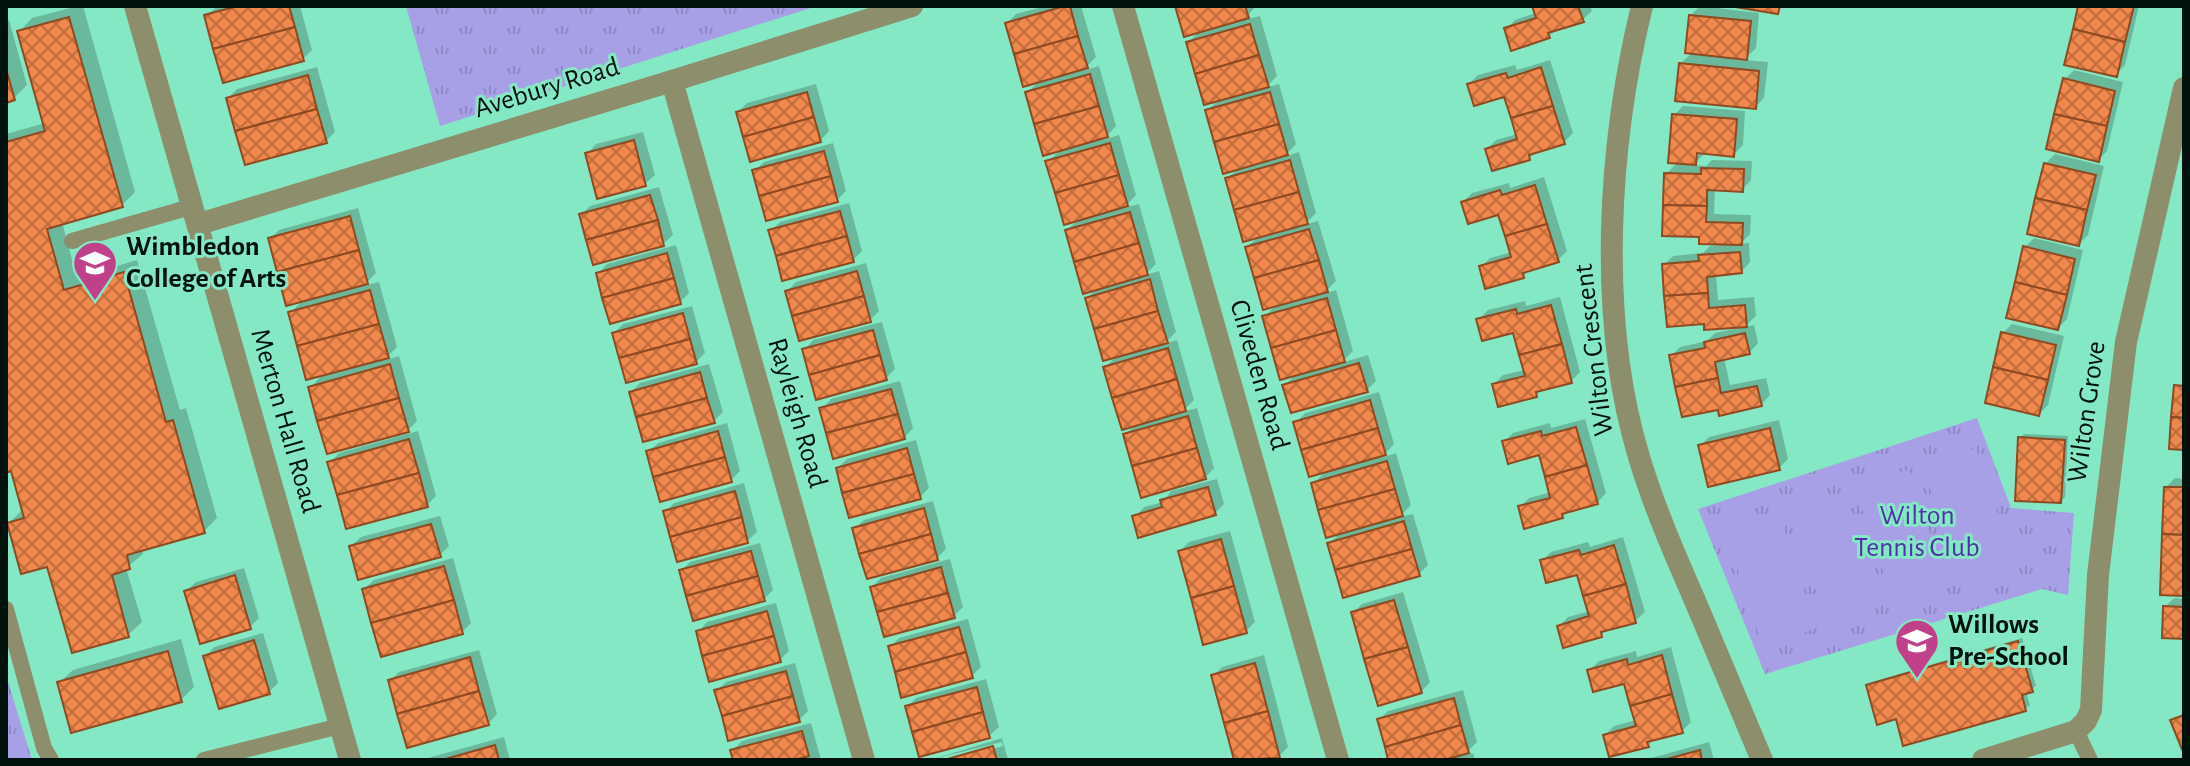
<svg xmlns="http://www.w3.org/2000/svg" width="2190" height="766" font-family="'Alegreya Sans',sans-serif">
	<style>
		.grass { fill: url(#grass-tufts) }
		.pitch { fill: #a7a0e6 }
		.shadow { fill: #0003 }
		.building { fill: url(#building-cross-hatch); stroke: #8e4a21; stroke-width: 2 }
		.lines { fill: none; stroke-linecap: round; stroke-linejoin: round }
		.service { stroke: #8d8e6c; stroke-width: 16 }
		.minor { stroke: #8d8e6c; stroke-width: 22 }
		.labels { text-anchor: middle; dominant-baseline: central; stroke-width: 6; stroke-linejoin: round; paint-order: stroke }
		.street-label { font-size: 28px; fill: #00120b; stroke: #85e8c4 }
		.poi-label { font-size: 28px; font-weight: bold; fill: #00120b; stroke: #85e8c4; text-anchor: start }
		.park-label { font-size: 28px; fill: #5031a7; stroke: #85e8c4 }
	</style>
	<defs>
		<pattern id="grass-tufts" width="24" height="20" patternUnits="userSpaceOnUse" patternTransform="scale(2)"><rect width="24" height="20" fill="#a7a0e6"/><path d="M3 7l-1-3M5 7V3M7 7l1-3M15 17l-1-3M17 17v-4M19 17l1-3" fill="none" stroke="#8e89c4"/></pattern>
		<pattern id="building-cross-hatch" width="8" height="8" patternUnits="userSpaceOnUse" patternTransform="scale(2)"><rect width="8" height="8" fill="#f0874c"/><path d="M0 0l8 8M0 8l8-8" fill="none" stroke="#c06d3d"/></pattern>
	</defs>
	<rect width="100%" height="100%" fill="#85e8c4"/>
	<!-- grass -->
	<g class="grass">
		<polygon points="406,6 817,6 440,126"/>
		<polygon points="1977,418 2011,508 2074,513 2068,595 2042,589 1765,674 1698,509"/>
		<polygon points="6,675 32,760 6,760"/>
	</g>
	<!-- pitch -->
	<g class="pitch">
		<polygon points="1976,448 2014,563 1960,581 1922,465"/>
		<polygon points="1909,469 1947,584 1893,602 1855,487"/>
		<polygon points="1843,492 1881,607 1827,624 1789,509"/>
		<polygon points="1779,513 1816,628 1762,645 1725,530"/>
	</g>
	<!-- shadow -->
	<g class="shadow">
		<polygon points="78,6 83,6 135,192 122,205 62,222 77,278 137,260 180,410 186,408 217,518 204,531 142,549 143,554 126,568 142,622 128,635 49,564 9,523 22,510 12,469 6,470 6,134 45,123 19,32 32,18"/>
		<polygon points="300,6 312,50 303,59 206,16 218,6"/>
		<polygon points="1046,6 1081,6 1096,57 1082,71 1099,66 1116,126 1103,140 1119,135 1136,195 1124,208 1139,204 1156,264 1145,275 1159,271 1176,332 1164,344 1177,340 1194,400 1182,412 1197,408 1214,468 1205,478 1125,435 1137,423 1106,367 1118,354 1087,298 1098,287 1067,230 1080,218 1048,162 1061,149 1027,93 1041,79 1007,23 1016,14"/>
		<polygon points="1177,6 1256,6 1244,20 1260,16 1277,76 1265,88 1279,84 1296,144 1284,157 1299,152 1316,213 1304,225 1318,221 1336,281 1323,294 1336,290 1353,351 1341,363 1368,355 1376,381 1367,390 1285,385 1297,373 1264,317 1277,304 1247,247 1259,236 1227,179 1239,167 1207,111 1219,99 1188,43 1200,30"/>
		<polygon points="1534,6 1590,6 1592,11 1582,20 1557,28 1549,36 1506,29 1515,20 1536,13"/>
		<polygon points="1700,6 1759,13 1756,48 1744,60 1768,62 1764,98 1755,107 1680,64 1693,52 1690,16"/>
		<polygon points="2080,6 2139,6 2125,65 2116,74"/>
		<polygon points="9,20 27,85 14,98 6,100 6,21"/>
		<polygon points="1550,60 1573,133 1564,142 1537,151 1529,158 1487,149 1496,140 1517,134 1506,95 1469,84 1478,75 1515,65 1517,70"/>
		<polygon points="317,67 335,132 326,141 228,98 237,89"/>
		<polygon points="2074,70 2123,82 2107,151 2098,160 2065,79"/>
		<polygon points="816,84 829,131 820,141 738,112 747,103"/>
		<polygon points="1683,106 1745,111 1743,145 1734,154 1705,153 1693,165 1706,166 1712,160 1752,161 1751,180 1742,190 1715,189 1714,214 1751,215 1750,234 1740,244 1749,243 1750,262 1741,272 1716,274 1718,300 1754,297 1756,316 1744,327 1754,325 1758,343 1749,353 1724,358 1730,385 1766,378 1770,395 1761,405 1721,413 1671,356 1680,347 1707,341 1715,333 1739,328 1739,325 1705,322 1664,265 1673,256 1703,253 1710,246 1720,245 1720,242 1701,236 1666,174 1679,161 1674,115"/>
		<polygon points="643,132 655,175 645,184 587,154 596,144"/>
		<polygon points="833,143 846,191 837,200 755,171 764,162"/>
		<polygon points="2055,154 2104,166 2088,235 2079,244 2045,164"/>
		<polygon points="1544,177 1567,251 1558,260 1531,268 1523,276 1481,267 1490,258 1512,252 1500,212 1463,202 1472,193 1509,183 1510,188"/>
		<polygon points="659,187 673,235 663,244 581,215 590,206"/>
		<polygon points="849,203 862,251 853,260 771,231 780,222"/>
		<polygon points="358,208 376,273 363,286 379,282 397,347 383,361 399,356 417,421 408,430 310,388 324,373 290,313 304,299 270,239 279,230"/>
		<polygon points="2034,238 2083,250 2067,319 2058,328 2025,247"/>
		<polygon points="676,245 689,293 680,302 598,274 607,264"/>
		<polygon points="866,263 879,311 870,320 787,291 796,282"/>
		<polygon points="1560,297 1580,372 1571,381 1543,388 1536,395 1494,384 1503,375 1525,370 1515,331 1479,319 1488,310 1525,301 1526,306"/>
		<polygon points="692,306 705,353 696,362 614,333 623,324"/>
		<polygon points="882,322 895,369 886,378 804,350 813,340"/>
		<polygon points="2012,324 2064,336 2048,405 2039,414 2003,333"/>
		<polygon points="709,364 723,412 714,421 631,392 640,383"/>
		<polygon points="900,381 913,428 904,438 822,409 831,399"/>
		<polygon points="1379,392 1394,444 1381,458 1396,453 1411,505 1399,517 1413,514 1428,565 1419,574 1329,544 1341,532 1313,484 1327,470 1296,423 1305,413"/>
		<polygon points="1585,419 1606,493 1597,503 1569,510 1562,517 1520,507 1529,498 1551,492 1540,453 1504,442 1513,433 1550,423 1551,428"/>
		<polygon points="1779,420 1788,459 1779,468 1700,446 1709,437"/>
		<polygon points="727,423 740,471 731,480 648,452 658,443"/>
		<polygon points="418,431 436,496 427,505 330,463 339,453"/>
		<polygon points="2024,434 2068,436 2065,497 2061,501 2020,438"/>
		<polygon points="916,440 929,488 920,497 838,468 847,459"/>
		<polygon points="2175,478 2184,479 2184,594 2166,487"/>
		<polygon points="1217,479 1224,504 1215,513 1135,517 1144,507 1163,502 1171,491"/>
		<polygon points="744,483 757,532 747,541 665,512 674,503"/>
		<polygon points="933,501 946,549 937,558 854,529 864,520"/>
		<polygon points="440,516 449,546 440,555 351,546 361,537"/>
		<polygon points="1230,531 1255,622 1246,631 1180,551 1189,542"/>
		<polygon points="1623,537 1645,612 1635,621 1608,628 1601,635 1559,626 1568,617 1590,611 1578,572 1542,561 1551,552 1588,542 1590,547"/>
		<polygon points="760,543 773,590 764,599 681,571 690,562"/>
		<polygon points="453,558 471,623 462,632 364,589 374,580"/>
		<polygon points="950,559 963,607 954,616 872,587 881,578"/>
		<polygon points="244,568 259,618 250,627 186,591 196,582"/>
		<polygon points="1403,592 1430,682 1421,692 1353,613 1362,604"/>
		<polygon points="2174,598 2184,599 2184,637 2165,607"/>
		<polygon points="776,603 789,651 780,660 698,632 707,622"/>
		<polygon points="968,619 981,667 972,676 890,647 899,638"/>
		<polygon points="263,633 278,683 269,692 205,657 214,647"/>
		<polygon points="2022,638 2036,686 2026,692 2030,705 2025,709 1868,686 1872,682"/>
		<polygon points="181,639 194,687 181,700 59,683 73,670"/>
		<polygon points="1671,647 1691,722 1682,731 1654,739 1648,745 1605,735 1614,726 1636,720 1626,682 1590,670 1599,661 1636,651 1637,657"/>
		<polygon points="479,650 497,714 488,724 390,681 399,672"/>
		<polygon points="1264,655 1288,747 1279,756 1265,760 1236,760 1213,676 1222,667"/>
		<polygon points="795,663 808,711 799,720 717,691 726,682"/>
		<polygon points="986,679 999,727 989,736 920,755 907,707 916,698"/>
		<polygon points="1463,690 1477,742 1464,755 1473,753 1475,760 1390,760 1379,720 1388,711"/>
		<polygon points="811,723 821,760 735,760 732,751 742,741"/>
		<polygon points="504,737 510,760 424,760 424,759"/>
		<polygon points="1002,738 1008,760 951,760 1003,746 1002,742 930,760"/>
		<polygon points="1709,742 1714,760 1644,760"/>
	</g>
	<!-- building -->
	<g class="building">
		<polygon points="238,6 289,6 295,27 213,49 204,15"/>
		<polygon points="1065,6 1070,6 1078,36 1014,54 1005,23"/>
		<polygon points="1175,6 1245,6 1249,18 1184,37"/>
		<polygon points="1532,6 1578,6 1584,22 1548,33 1550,38 1511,51 1504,28 1536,18"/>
		<polygon points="1729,6 1780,6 1778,14"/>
		<polygon points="2078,6 2134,6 2125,42 2073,29"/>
		<polygon points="1689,15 1751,21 1747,60 1685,53"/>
		<polygon points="69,17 123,207 47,229 64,290 124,272 166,422 173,420 205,533 127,555 130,569 112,575 129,637 72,653 47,567 21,574 7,523 24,518 11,471 6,473 6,142 45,131 17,31"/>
		<polygon points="1250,24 1259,55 1195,74 1186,42"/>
		<polygon points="295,27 304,61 223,83 213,49"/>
		<polygon points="2073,29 2125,42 2117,77 2064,65"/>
		<polygon points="1078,36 1088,68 1023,87 1014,54"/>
		<polygon points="1259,55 1269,87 1204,105 1195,74"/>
		<polygon points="1679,63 1759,71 1756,109 1675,101"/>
		<polygon points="1541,67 1553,106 1511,118 1504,97 1474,106 1467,84 1506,73 1508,78"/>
		<polygon points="6,69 15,100 6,103"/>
		<polygon points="1090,74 1099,106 1034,124 1025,92"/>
		<polygon points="308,75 317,109 235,131 226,98"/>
		<polygon points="2063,78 2115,91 2107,126 2054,114"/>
		<polygon points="807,92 814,117 743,137 736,112"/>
		<polygon points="1270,92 1279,124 1214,142 1205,110"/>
		<polygon points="1099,106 1108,137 1043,156 1034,124"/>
		<polygon points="1553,106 1565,144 1529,155 1530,160 1492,171 1485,149 1517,139 1511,118"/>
		<polygon points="317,109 327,143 245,165 235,131"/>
		<polygon points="1672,114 1737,119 1734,157 1697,153 1696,165 1668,163"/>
		<polygon points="2054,114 2107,126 2099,162 2046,149"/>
		<polygon points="814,117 821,142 750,162 743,137"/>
		<polygon points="1279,124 1288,155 1223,174 1214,142"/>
		<polygon points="634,140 646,186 597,199 585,153"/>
		<polygon points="1110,143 1119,175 1055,193 1045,161"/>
		<polygon points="824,151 831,176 759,196 752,170"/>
		<polygon points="1290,160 1299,192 1234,210 1225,178"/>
		<polygon points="2044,163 2096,175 2087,210 2035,198"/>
		<polygon points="1701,168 1744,169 1743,192 1707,190 1707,206 1663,205 1664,173 1701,174"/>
		<polygon points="1119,175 1128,206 1064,225 1055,193"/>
		<polygon points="831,176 838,202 766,221 759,196"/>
		<polygon points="1535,185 1547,224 1505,236 1498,215 1468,224 1461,202 1500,190 1502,195"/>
		<polygon points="1299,192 1308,224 1243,242 1234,210"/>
		<polygon points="650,195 658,220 586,240 579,214"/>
		<polygon points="2035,198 2087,210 2079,246 2027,234"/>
		<polygon points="1663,205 1707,206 1706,222 1743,223 1742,245 1699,244 1699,237 1662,236"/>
		<polygon points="840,211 847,236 776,256 768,230"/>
		<polygon points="1130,212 1139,243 1074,262 1065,230"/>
		<polygon points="350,216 359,250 277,272 268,238"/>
		<polygon points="658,220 664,246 593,265 586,240"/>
		<polygon points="1547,224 1559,262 1523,273 1524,278 1485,289 1479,266 1511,257 1505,236"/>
		<polygon points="1309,229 1319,260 1254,278 1245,247"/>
		<polygon points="847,236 854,262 782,281 776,256"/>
		<polygon points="1139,243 1148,275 1083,294 1074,262"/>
		<polygon points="2023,246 2075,259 2067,295 2015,282"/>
		<polygon points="359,250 368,284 286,306 277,272"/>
		<polygon points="1740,252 1742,273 1707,277 1708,293 1664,296 1662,264 1699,261 1698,255"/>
		<polygon points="667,253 674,278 602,298 596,273"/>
		<polygon points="1319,260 1328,292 1263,310 1254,278"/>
		<polygon points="857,271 864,296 792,316 785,291"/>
		<polygon points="674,278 681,304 610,324 602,298"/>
		<polygon points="1150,279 1158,311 1094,329 1085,298"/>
		<polygon points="2015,282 2067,295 2058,330 2006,318"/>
		<polygon points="370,290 379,324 297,346 288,312"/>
		<polygon points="1708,293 1709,308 1745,305 1747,327 1704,330 1704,324 1667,327 1664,296"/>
		<polygon points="864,296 871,322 799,341 792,316"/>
		<polygon points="1327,298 1336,330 1271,348 1262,316"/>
		<polygon points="1551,305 1562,344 1519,355 1513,333 1482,341 1476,319 1516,309 1517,314"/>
		<polygon points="1158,311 1168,343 1103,361 1094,329"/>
		<polygon points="683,313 690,339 619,358 612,333"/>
		<polygon points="379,324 389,358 306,380 297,346"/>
		<polygon points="873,330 880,355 809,375 802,349"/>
		<polygon points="1336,330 1345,362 1280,380 1271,348"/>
		<polygon points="2001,332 2056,345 2048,380 1993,367"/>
		<polygon points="1745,333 1750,354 1715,362 1718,378 1675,387 1669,355 1705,348 1704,342"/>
		<polygon points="690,339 697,364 626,383 619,358"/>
		<polygon points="1562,344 1572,383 1536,392 1537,397 1498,407 1492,384 1525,376 1519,355"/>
		<polygon points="1168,348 1177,379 1112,398 1103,367"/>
		<polygon points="880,355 887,380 816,400 809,375"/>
		<polygon points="1359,363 1368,392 1291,413 1282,385"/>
		<polygon points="390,364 399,398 317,421 308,387"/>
		<polygon points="1993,367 2048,380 2039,416 1985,403"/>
		<polygon points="700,372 707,398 636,417 629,392"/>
		<polygon points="1718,378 1721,393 1757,386 1762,406 1719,416 1718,410 1682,417 1675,387"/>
		<polygon points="1177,379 1186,411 1122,430 1112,398"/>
		<polygon points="2174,385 2184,386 2184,418 2171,417"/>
		<polygon points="891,389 898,414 826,433 819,408"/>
		<polygon points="399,398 409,432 327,454 317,421"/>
		<polygon points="707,398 715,423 643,442 636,417"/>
		<polygon points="1370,400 1378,428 1301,450 1293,422"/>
		<polygon points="898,414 905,439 833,459 826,433"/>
		<polygon points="1188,416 1197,448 1132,466 1123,434"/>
		<polygon points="2171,417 2184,418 2184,450 2169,449"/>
		<polygon points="1576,427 1587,465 1545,477 1539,455 1508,464 1502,441 1541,431 1542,436"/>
		<polygon points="1378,428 1386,455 1309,477 1301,450"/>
		<polygon points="1770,428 1780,470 1708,487 1698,445"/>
		<polygon points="718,431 725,457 653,477 646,451"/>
		<polygon points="2018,437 2065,440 2061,503 2015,501"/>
		<polygon points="409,439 419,473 337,495 327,462"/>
		<polygon points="907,448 914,474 842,493 836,468"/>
		<polygon points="1197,448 1206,479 1141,498 1132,466"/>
		<polygon points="725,457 732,482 660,502 653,477"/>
		<polygon points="1387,461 1395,489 1318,510 1311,483"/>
		<polygon points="1587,465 1598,504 1562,514 1563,518 1524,529 1518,506 1550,498 1545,477"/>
		<polygon points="419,473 428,507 346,529 337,495"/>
		<polygon points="914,474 921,499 849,518 842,493"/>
		<polygon points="1208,487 1216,515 1138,538 1132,516 1162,507 1160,500"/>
		<polygon points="2164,487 2184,487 2184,535 2162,534"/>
		<polygon points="1395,489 1403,516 1326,538 1318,510"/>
		<polygon points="735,491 742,517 670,537 663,511"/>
		<polygon points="924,508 931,534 859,554 852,528"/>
		<polygon points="742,517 748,543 677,562 670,537"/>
		<polygon points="1404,521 1412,549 1335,570 1327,543"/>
		<polygon points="431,524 441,557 358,580 349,546"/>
		<polygon points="931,534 938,560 867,579 859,554"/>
		<polygon points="2162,534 2184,535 2184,596 2160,595"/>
		<polygon points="1221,539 1234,586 1191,598 1178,551"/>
		<polygon points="1614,545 1626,584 1583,596 1577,575 1546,583 1540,560 1579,550 1581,555"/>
		<polygon points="1412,549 1420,576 1343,598 1335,570"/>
		<polygon points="751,551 758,576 686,596 679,570"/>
		<polygon points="444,566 454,600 371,623 362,589"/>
		<polygon points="941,567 948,593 877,612 870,587"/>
		<polygon points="235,575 251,629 200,644 184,591"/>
		<polygon points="758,576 765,601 693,621 686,596"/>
		<polygon points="1626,584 1636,623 1601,632 1602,637 1563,648 1557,626 1589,616 1583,596"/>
		<polygon points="1234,586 1247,633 1203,645 1191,598"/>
		<polygon points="948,593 955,618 884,637 877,612"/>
		<polygon points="454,600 463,634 381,657 371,623"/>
		<polygon points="1394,600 1408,647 1364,659 1351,612"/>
		<polygon points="2163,606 2184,607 2184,639 2162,638"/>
		<polygon points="767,611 774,636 702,656 696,631"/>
		<polygon points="959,627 966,652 895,672 888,646"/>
		<polygon points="774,636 781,662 709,682 702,656"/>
		<polygon points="254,640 270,694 219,709 203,656"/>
		<polygon points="2018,641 2033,692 2022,695 2026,711 1903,746 1896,719 1877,725 1866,685"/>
		<polygon points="1408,647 1422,693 1378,706 1364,659"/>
		<polygon points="168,651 182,702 71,733 57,682"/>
		<polygon points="966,652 973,678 901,698 895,672"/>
		<polygon points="1662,655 1672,694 1630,706 1624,684 1593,692 1587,670 1627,659 1628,665"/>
		<polygon points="470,657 479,691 397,714 388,680"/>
		<polygon points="1255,663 1268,711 1224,723 1211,675"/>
		<polygon points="786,671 793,696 722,716 714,690"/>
		<polygon points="977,687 983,712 912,732 905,706"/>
		<polygon points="479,691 489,725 407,748 397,714"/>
		<polygon points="1672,694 1683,733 1647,742 1649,747 1609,757 1603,735 1636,726 1630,706"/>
		<polygon points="793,696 800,722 728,741 722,716"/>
		<polygon points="1454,698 1461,725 1385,747 1377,719"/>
		<polygon points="1268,711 1280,758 1234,760 1224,723"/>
		<polygon points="983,712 990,738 919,757 912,732"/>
		<polygon points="2184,715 2184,754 2170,720"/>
		<polygon points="1461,725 1469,753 1444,760 1388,760 1385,747"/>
		<polygon points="802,731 809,756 794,760 733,760 730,750"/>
		<polygon points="495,745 499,760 442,760"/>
		<polygon points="993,746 997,760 944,760"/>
		<polygon points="1700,750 1702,760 1663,760"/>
	</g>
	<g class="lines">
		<!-- service -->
		<g class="service">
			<polyline points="72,241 194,206"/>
			<polyline points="6,609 44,748 51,760"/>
			<polyline points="2076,731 2090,760"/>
			<polyline points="204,760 340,726"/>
		</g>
		<!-- minor -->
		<g class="minor">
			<polyline points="135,6 350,760"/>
			<polyline points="1123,6 1338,760"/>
			<path d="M1642,6c-34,139 -45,312 -3,451 15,50 36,98 57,146 22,52 44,105 66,157"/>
			<polyline points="672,81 864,760"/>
			<polyline points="199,224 672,81 912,6"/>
			<polyline points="1983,760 2076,731 2086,721 2091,710 2098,575 2126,342 2184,88"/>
		</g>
	</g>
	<!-- icons -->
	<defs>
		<g id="university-pin" transform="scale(2.3)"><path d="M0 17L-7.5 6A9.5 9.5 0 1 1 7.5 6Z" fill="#c0408a" stroke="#85e8c4"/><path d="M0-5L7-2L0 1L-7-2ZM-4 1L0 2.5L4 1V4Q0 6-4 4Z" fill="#fff"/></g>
		<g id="school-pin" transform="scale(2.3)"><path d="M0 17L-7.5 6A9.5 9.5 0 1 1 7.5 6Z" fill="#c0408a" stroke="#85e8c4"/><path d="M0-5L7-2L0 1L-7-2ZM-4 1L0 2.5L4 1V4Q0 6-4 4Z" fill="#fff"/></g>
	</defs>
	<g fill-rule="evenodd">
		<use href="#university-pin" x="95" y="263"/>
		<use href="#school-pin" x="1917" y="641"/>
	</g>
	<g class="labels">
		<!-- street labels -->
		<g class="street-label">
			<text transform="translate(547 88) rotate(-17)">Avebury Road</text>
			<text transform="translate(1594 350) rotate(-97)">Wilton Crescent</text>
			<text transform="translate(1259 375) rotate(74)">Cliveden Road</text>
			<text transform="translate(2087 412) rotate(-82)">Wilton Grove</text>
			<text transform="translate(797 413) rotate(74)">Rayleigh Road</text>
			<text transform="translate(285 421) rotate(74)">Merton Hall Road</text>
		</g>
		<!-- poi labels -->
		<g class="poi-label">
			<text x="126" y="247">Wimbledon<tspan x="126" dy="32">College of Arts</tspan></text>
			<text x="1948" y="625">Willows<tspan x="1948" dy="32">Pre-School</tspan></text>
		</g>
		<!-- park labels -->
		<g class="park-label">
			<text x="1917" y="516">Wilton<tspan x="1917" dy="32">Tennis Club</tspan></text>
		</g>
	</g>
	<!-- border -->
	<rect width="2190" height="766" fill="none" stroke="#00120b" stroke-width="16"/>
</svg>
